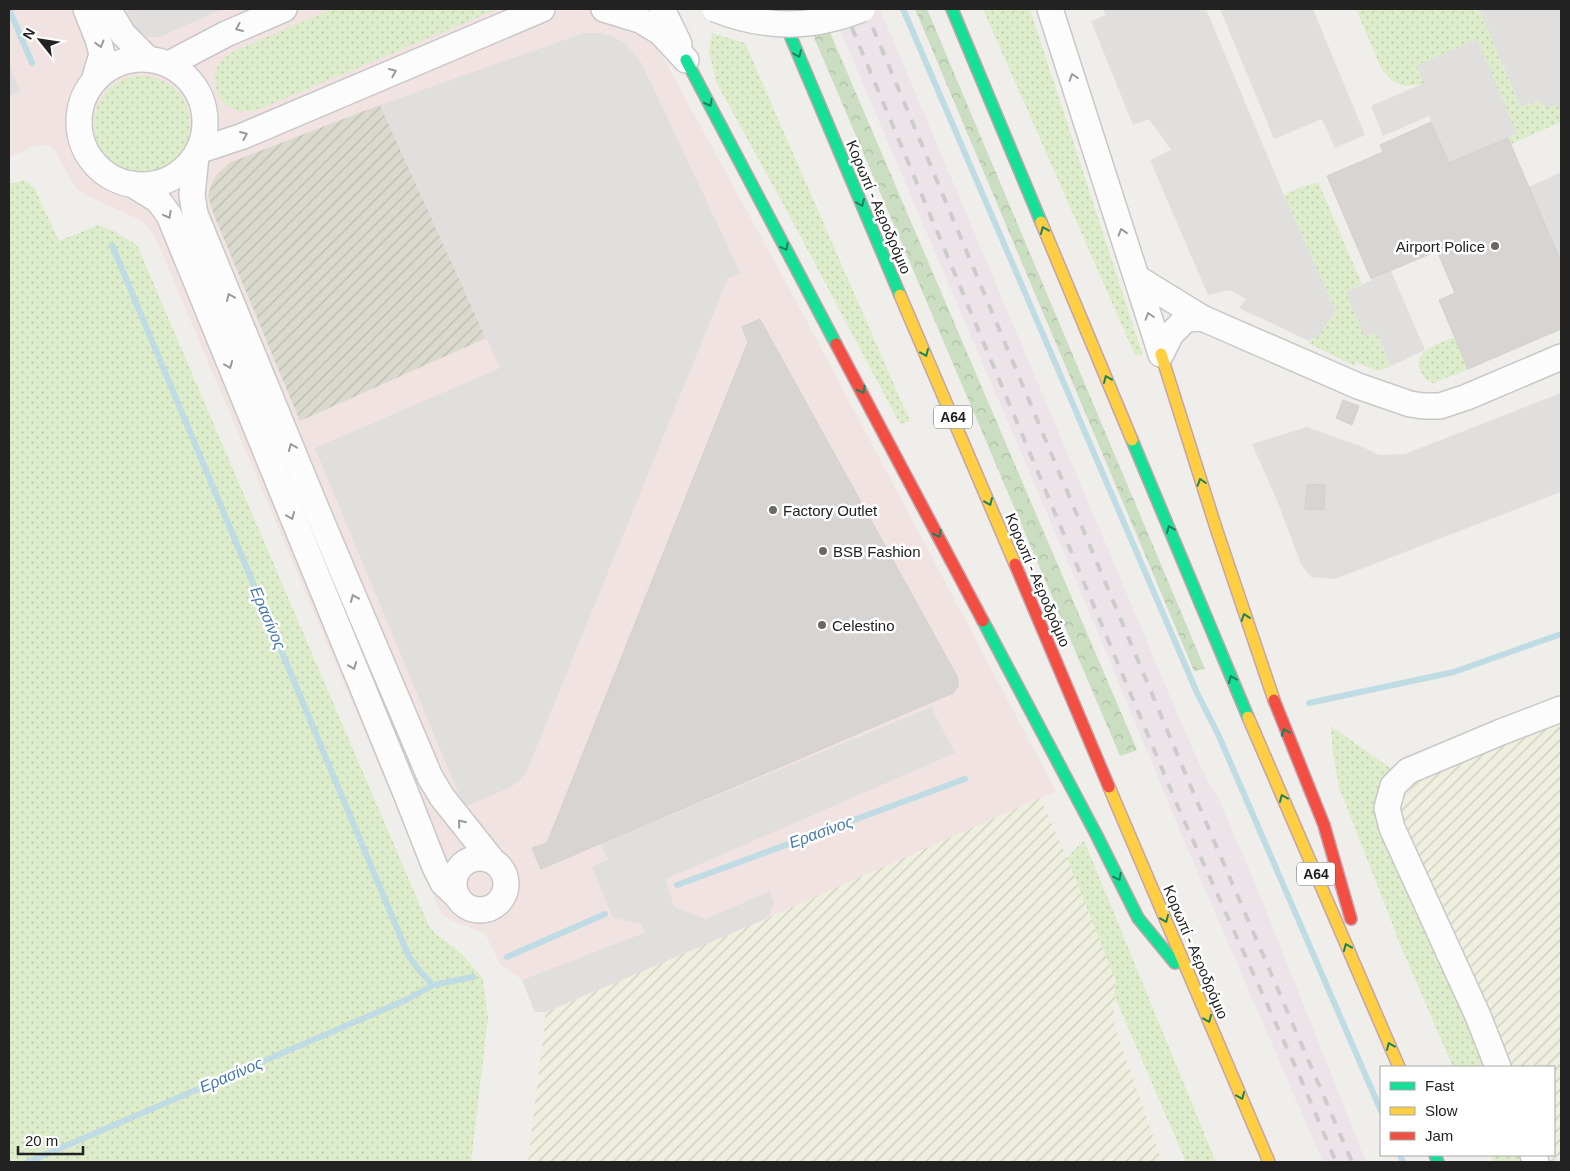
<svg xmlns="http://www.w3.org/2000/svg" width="1570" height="1171" font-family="Arial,sans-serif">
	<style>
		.commercial { fill: #f1e3e1 }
		.industrial { fill: #ede4e9 }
		.construction { fill: url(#construction-furrows) }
		.farmland { fill: url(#farmland-furrows) }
		.grass { fill: url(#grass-dots) }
		.forest { fill: url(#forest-crowns) }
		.parking { fill: #e0dfde }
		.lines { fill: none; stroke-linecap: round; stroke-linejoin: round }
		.stream { stroke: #bfdbe3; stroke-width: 6 }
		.building { fill: #d7d4d2; stroke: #d3d0cc }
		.street-casing { stroke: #c9c8c7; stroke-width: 28 }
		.fast-casing { stroke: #c5a2ac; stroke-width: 14 }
		.slow-casing { stroke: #c5a2ac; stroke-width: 14 }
		.jam-casing { stroke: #c5a2ac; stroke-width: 14 }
		.street { stroke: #fdfcfc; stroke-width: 25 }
		.fast { stroke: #16e098; stroke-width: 11 }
		.slow { stroke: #ffcf43; stroke-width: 11 }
		.jam { stroke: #f24e42; stroke-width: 11 }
		.rail { stroke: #ccc; stroke-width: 4; stroke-dasharray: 10 10; stroke-linecap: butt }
		.street-bridge-casing { stroke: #c9c8c7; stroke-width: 28; stroke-linecap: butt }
		.street-bridge { stroke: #fdfcfc; stroke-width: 25 }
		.oneway { stroke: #9a9a9a }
		.oneway2 { stroke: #1c815d }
		.poi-dot { fill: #6a6968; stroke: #fff; stroke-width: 2 }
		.labels { text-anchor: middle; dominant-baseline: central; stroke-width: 5; stroke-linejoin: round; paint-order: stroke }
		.shield { fill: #fff; stroke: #646464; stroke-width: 1 }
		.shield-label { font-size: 14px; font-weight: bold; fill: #222 }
		.street-label { font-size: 15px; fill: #222; stroke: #fff }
		.poi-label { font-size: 15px; fill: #222; stroke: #fff; text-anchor: start }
		.water-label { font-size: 16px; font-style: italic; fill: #4a7aab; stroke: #fff }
	</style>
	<defs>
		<pattern id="construction-furrows" width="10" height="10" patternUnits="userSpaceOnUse" patternTransform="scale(1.25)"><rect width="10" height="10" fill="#d9d9cd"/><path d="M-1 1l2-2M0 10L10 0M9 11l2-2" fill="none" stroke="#babab0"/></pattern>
		<pattern id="farmland-furrows" width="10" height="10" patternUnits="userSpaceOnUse" patternTransform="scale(1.25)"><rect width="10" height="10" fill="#efefdf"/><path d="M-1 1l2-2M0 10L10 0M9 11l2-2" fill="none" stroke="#cdcdbf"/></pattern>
		<pattern id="grass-dots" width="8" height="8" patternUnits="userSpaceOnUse" patternTransform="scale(1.25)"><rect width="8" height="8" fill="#ddeccb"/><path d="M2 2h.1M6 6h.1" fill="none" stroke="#bdcaae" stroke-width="1.8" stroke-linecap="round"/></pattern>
		<pattern id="forest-crowns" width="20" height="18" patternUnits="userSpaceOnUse" patternTransform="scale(1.25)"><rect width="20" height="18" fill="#cbdec1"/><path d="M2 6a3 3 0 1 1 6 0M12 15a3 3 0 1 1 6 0" fill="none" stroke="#aebea6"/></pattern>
	</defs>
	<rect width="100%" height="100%" fill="#f0eeeb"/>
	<!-- commercial -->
	<polygon class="commercial" points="9,9 640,9 659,50 795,299 1056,791 765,919 546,1012 535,1012 522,980 500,964 485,934 451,920 441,913 154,234 145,224 136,218 90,197 76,188 53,148 47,145 33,147 9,157"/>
	<!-- industrial -->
	<polygon class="industrial" points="831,9 880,9 1186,734 1206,778 1218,797 1260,895 1366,1162 1323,1162 1191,857 1098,633"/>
	<!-- construction -->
	<polygon class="construction" points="380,105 486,338 300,421 214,215 208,196 211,185 217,174 231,162"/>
	<!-- farmland -->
	<g class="farmland">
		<polygon points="1561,723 1561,1162 1540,1162 1537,1155 1554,1155 1554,1067 1500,1067 1401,836 1398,806 1417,781"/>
		<polygon points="1040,798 1067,858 1116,981 1113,1021 1162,1162 528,1162 546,1012 765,919"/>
	</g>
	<!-- grass -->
	<g class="grass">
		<path d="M332,9h166l-241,101c-6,0 -13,2 -19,1 -18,-5 -27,-24 -22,-41 3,-8 9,-13 16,-18z"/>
		<polygon points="983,9 1030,9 1143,356 1135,355"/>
		<path d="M1356,9h123l42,98 16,-6 20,4 4,7v10l-50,22 -3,-6 9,-5 -100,-67 8,17c-21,6 -31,3 -44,-15z"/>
		<polygon points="712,33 745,43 910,421 900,424 787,211 717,84 709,52"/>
		<circle cx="142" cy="124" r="48"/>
		<polygon points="24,180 34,187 59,241 98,225 111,230 137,245 428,924 435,933 463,955 483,979 488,1018 471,1162 9,1162 9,184"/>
		<polygon points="1318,182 1362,284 1346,292 1365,336 1376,332 1391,366 1377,371 1356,362 1355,366 1308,343 1318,336 1336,312 1284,195 1301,187"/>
		<path d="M1454,337l14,32 -34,14c-8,-2 -11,-6 -14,-13 -8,-20 21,-27 34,-33z"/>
		<polygon points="1331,726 1390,768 1386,804 1486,1067 1453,1067 1402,949 1339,787 1333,753"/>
		<polygon points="1084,840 1216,1162 1186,1162 1114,995 1116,981 1067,858"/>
		<polygon points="1491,1155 1522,1155 1526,1162 1494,1162"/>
	</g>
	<!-- forest -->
	<g class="forest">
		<polygon points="802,9 820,9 1137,750 1120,756"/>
		<polygon points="915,9 927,9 1205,669 1194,671"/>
	</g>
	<!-- parking -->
	<g class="parking">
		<polygon points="127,9 223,9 160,37 149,37 140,32 132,22"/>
		<polygon points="1103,9 1206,9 1284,195 1336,312 1318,336 1309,341 1239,308 1246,299 1230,290 1208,295 1150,160 1171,150 1149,119 1133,125 1091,21 1106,15"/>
		<polygon points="1220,9 1313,9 1365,135 1335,148 1322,119 1274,139"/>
		<polygon points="1479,9 1561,9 1561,112 1557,105 1548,107 1537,101 1521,107"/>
		<polygon points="584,33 600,33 613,37 626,44 641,62 741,274 728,278 526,773 518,782 509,788 464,807 315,448 500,368 380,105"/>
		<polygon points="1477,39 1517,134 1449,163 1429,116 1383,136 1371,106 1424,83 1417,65"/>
		<polygon points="9,64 20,91 9,96"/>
		<polygon points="1561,172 1561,262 1529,187"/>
		<polygon points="1391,271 1425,350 1391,366 1376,332 1365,337 1346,292"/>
		<polygon points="1561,393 1561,492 1335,579 1311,577 1301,564 1276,498 1252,444 1307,427 1363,447 1379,455 1405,454"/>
		<polygon points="931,707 955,753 666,879 674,907 706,919 770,891 774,903 770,913 765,919 546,1012 535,1012 522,980 644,933 644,930 641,924 613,918 592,867 608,859 600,844"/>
	</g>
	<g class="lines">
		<!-- stream -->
		<g class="stream">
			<polyline points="9,9 32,63"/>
			<polyline points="903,9 1198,695 1218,734 1381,1111"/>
			<polyline points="112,245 409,957 419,970 433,985"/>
			<polyline points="1309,703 1454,672 1561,634"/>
			<polyline points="677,885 965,779"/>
			<polyline points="507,957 605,914"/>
			<polyline points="1400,1155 1403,1162"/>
			<polyline points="28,1162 406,1000 433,985 473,977"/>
		</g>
	</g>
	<!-- building -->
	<g class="building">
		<polygon points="1431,122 1449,163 1508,138 1561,262 1561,329 1468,369 1439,300 1455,293 1437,251 1371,279 1327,176 1383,152 1380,145"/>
		<polygon points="760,319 958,678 958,686 953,693 541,869 532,848 547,843 748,342 742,327"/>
		<polygon points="1343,400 1359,406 1352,425 1336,418"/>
		<polygon points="1307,484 1325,485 1324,510 1305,509"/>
	</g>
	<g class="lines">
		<!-- street casing -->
		<g class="street-casing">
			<g id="street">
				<polyline points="86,9 98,39 102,54 94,81"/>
				<polyline points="108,9 123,34 148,59"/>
				<polyline points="604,9 640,20 660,32 686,60"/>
				<polyline points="662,9 679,44"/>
				<polyline points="1050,9 1161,354"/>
				<circle cx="142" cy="122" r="63"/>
				<polyline points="169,64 226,34 284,9"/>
				<polyline points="198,151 243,136 542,9"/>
				<polyline points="196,156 192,195 195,214 318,513 430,777 442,797 492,860"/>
				<polyline points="132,184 158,200 169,215 405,791 435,867 443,883 457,896"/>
				<polyline points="1137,278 1202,318 1358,386 1410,404 1423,406 1440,406 1467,397 1561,357"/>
				<polyline points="1161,354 1171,334 1186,319 1202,318"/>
				<circle cx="480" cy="884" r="26"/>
				<polyline points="1498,1067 1478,1016 1392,828 1387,808 1393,786 1408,771 1501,732 1561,709"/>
				<polyline points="1533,1155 1536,1162"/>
			</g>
		</g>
		<!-- fast casing -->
		<g class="fast-casing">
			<g id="fast">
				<polyline points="779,9 900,295"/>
				<polyline points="952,9 1041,222"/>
				<polyline points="686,60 836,344"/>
				<polyline points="1132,440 1248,717"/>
				<polyline points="983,621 1096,834 1138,918 1175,963"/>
				<polyline points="1435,1155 1438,1162"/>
			</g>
		</g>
		<!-- slow casing -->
		<g class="slow-casing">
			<g id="slow">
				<polyline points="1041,222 1132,440"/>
				<polyline points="900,295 1015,564"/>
				<polyline points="1161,354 1216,528 1274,700"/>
				<polyline points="1248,717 1399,1067"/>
				<polyline points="1109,787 1269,1162"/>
			</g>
		</g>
		<!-- jam casing -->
		<g class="jam-casing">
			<g id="jam">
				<polyline points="836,344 983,621"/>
				<polyline points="1015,564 1109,787"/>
				<polyline points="1274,700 1324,825 1351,919"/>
			</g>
		</g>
		<!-- street -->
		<use href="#street" class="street"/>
		<!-- fast -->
		<use href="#fast" class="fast"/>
		<!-- slow -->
		<use href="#slow" class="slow"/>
		<!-- jam -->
		<use href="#jam" class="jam"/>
		<!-- rail -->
		<g class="rail">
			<polyline points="844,9 1178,807 1300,1077 1336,1162"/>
			<polyline points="865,9 1196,799 1352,1162"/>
		</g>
		<!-- street-bridge casing -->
		<g class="street-bridge-casing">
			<path id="street-bridge" d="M715,9c51,20 96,20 147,0"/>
		</g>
		<!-- street-bridge -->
		<use href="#street-bridge" class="street-bridge"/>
	</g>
	<!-- one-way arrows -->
	<defs><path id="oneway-chevron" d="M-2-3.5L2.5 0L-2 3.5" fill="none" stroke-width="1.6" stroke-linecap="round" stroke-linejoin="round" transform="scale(1.25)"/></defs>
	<g class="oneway">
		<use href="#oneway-chevron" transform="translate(239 28) rotate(157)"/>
		<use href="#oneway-chevron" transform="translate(100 44) rotate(75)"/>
		<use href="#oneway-chevron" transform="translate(393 72) rotate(-23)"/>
		<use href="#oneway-chevron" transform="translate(1073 77) rotate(-108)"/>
		<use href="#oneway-chevron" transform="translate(244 135) rotate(-23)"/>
		<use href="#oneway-chevron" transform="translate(168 215) rotate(62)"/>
		<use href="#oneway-chevron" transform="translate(1122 232) rotate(-107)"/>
		<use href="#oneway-chevron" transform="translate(230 297) rotate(-113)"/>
		<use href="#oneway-chevron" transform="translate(1149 316) rotate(-108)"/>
		<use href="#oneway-chevron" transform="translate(229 365) rotate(68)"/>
		<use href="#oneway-chevron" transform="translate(292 447) rotate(-112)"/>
		<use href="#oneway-chevron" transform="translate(291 516) rotate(68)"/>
		<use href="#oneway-chevron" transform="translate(354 598) rotate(-113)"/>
		<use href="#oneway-chevron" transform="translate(353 666) rotate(68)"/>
		<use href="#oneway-chevron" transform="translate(461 823) rotate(-129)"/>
	</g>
	<g class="oneway2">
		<use href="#oneway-chevron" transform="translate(798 54) rotate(67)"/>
		<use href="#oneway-chevron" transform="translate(709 103) rotate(62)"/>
		<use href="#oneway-chevron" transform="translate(861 203) rotate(67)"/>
		<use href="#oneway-chevron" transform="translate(1044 230) rotate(-113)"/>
		<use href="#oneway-chevron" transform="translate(785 247) rotate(62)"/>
		<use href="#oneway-chevron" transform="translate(925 353) rotate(67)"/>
		<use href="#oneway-chevron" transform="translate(1107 379) rotate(-113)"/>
		<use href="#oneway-chevron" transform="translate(862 390) rotate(62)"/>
		<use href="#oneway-chevron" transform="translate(1201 482) rotate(-108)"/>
		<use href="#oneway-chevron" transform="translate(989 502) rotate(67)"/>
		<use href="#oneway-chevron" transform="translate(1170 529) rotate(-113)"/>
		<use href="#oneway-chevron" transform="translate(938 534) rotate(62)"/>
		<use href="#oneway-chevron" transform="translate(1245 617) rotate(-109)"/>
		<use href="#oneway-chevron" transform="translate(1232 679) rotate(-113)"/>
		<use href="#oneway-chevron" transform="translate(1285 732) rotate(-111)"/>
		<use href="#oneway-chevron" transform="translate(1283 798) rotate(-113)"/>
		<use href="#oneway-chevron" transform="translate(1118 877) rotate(64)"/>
		<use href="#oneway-chevron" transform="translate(1165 919) rotate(67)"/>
		<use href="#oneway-chevron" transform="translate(1347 947) rotate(-113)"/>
		<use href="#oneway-chevron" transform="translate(1208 1019) rotate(67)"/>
		<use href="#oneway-chevron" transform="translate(1390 1046) rotate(-113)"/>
		<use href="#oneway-chevron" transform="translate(1241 1096) rotate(67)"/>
	</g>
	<!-- markers -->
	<g class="poi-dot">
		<circle cx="1495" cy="246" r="5"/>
		<circle cx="773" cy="510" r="5"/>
		<circle cx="823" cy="551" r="5"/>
		<circle cx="822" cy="625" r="5"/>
	</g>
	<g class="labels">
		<!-- shield labels -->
		<g class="shield">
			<rect x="934" y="405.5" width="38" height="23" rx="4"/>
			<rect x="1297" y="862.5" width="38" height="23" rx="4"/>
		</g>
		<g class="shield-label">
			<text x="953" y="417">Α64</text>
			<text x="1316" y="874">Α64</text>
		</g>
		<!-- street labels -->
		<g class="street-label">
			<text transform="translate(879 207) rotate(67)">Κορωπί - Αεροδρόμιο</text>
			<text transform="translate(1038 580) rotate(67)">Κορωπί - Αεροδρόμιο</text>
			<text transform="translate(1196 952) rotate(67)">Κορωπί - Αεροδρόμιο</text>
		</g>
		<!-- poi labels -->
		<g class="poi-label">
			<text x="1485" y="246" text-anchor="end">Airport Police</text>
			<text x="783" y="510">Factory Outlet</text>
			<text x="833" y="551">BSB Fashion</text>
			<text x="832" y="625">Celestino</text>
		</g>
		<!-- water labels -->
		<g class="water-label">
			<text transform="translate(268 618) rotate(67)">Ερασίνος</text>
			<text transform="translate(821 832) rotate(-20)">Ερασίνος</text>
			<text transform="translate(231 1075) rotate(-23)">Ερασίνος</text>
		</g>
	</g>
	<!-- border -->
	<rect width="1570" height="1171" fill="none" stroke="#222222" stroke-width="20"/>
	<!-- legend -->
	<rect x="1380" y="1066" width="175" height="90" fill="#ffffff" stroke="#a7a7a7"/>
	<rect x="1390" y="1082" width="25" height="8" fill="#16e098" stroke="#a7a7a7"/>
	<text x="1425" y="1091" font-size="15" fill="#222222">Fast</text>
	<rect x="1390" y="1107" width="25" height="8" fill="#ffcf43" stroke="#a7a7a7"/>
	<text x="1425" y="1116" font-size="15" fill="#222222">Slow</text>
	<rect x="1390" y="1132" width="25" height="8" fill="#f24e42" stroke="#a7a7a7"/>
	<text x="1425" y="1141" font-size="15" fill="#222222">Jam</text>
	<!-- north arrow -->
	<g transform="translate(40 40) rotate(300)" stroke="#ffffff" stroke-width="4" paint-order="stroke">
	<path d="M0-4L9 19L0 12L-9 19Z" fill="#222222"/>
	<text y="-8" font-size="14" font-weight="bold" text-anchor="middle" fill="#222222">N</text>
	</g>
	<!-- scale -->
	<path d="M18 1146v8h65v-8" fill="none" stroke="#222222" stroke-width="2.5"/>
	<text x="25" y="1146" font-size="15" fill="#222222" stroke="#ffffff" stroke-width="4" paint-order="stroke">20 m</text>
</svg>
